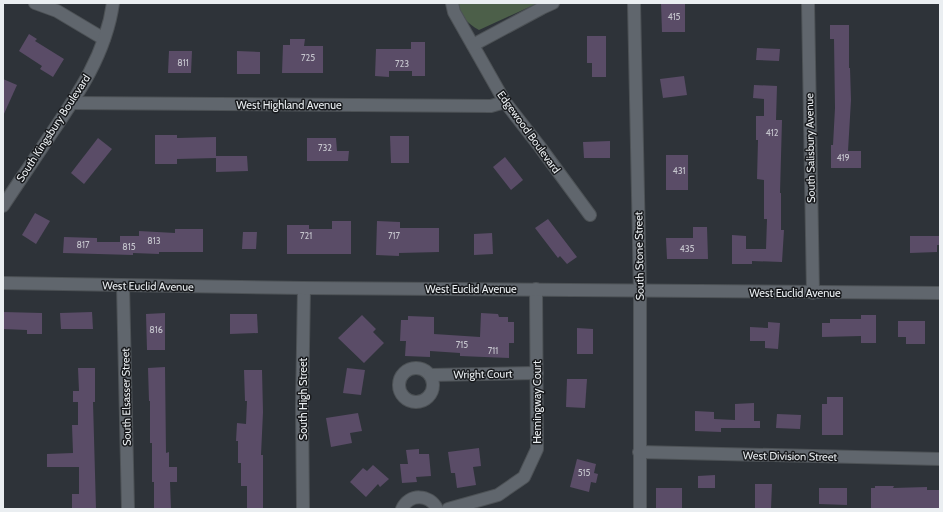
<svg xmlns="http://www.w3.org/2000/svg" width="943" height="512" font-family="Cabin,sans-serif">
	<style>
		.green { fill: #4c5f49 }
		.building { fill: #5a4c67 }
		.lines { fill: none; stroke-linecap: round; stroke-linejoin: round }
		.minor-casing { stroke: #4d5256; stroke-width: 14 }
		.tertiary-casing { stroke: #4d5256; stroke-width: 14 }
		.minor { stroke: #60666d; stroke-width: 12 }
		.tertiary { stroke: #60666d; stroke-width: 12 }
		.labels { text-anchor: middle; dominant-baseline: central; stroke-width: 3; stroke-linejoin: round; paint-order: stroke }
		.number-label { font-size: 9px; fill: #c6c6ce }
		.street-label { font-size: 11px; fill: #eaeef1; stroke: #181a1d }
	</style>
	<rect width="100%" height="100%" fill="#2e3339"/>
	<!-- green -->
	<path class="green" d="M457,3h81l-59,27c-11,-6 -19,-14 -22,-27z"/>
	<!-- building -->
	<g class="building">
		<polygon points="661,3 685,3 685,32 662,32"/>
		<polygon points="830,25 849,25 849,68 850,68 851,100 848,151 861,151 861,168 831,168 831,145 833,145 835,108 834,39 830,39"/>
		<polygon points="29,34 37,39 35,41 64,59 53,77 40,69 42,66 19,51"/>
		<polygon points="587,36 606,36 606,77 592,77 592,63 587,63"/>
		<polygon points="290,39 305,39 304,46 323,46 323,73 282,73 283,45 290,45"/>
		<polygon points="411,42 425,42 425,76 412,76 412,71 389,71 389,77 375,76 376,49 411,49"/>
		<polygon points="757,48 780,49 779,61 756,60"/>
		<polygon points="169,51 192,51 191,73 168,73"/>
		<polygon points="237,51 260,52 260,74 237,74"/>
		<polygon points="684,76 687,95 663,98 660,79"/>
		<polygon points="3,79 17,85 3,116"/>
		<polygon points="754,85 777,86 776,120 782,120 780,193 781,193 781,230 784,230 782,262 752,261 752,264 732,264 732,235 746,236 746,249 766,249 767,219 764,219 764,180 757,179 758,140 756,140 756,116 764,116 764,99 753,98"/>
		<polygon points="155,135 177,135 177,138 216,137 216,156 247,156 248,171 216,172 216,158 177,159 177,164 155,164"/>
		<polygon points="390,136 409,136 409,163 391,163"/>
		<polygon points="98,138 112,149 84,184 71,173"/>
		<polygon points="307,138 336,138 337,151 349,151 348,161 307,161"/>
		<polygon points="610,141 610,158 584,158 583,142"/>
		<rect x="666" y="155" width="22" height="35"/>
		<polygon points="505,157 523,180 511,190 493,167"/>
		<polygon points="35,213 50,221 36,244 22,235"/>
		<polygon points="548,219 577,257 567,264 560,256 558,258 535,228"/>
		<polygon points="332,221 351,221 351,254 287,254 287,225 309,225 309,229 332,229"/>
		<polygon points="377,221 400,222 400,228 439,228 439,252 399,253 399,256 376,255"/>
		<polygon points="693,227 707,227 708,259 667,259 666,238 693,238"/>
		<polygon points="175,229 203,229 203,252 159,252 159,254 133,253 133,255 63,253 64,237 97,238 97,242 120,242 120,236 139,236 139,231 175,233"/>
		<polygon points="243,232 257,232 256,249 242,249"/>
		<polygon points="492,233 493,254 474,255 474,234"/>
		<polygon points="910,236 940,236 940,245 937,245 937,252 910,253"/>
		<polygon points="3,312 42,313 42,334 27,334 27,330 3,329"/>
		<polygon points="92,312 93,329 61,329 60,313"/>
		<polygon points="165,313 165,350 147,350 146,314"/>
		<polygon points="481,313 498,314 499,317 508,317 508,322 514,322 514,343 509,343 509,358 460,356 460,353 430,351 430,357 405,356 406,341 400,341 401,320 408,320 408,316 434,317 434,334 480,337"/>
		<polygon points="230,314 257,314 258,333 230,334"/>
		<polygon points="362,315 376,329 373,332 384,343 364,363 338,338"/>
		<polygon points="861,315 876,315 876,343 861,343 861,336 822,337 822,323 830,323 830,319 861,319"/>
		<polygon points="898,321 925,321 925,344 906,344 906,337 898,337"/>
		<polygon points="768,322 780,323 778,349 765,348 765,341 750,341 750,327 768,328"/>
		<polygon points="577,328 593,329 593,354 577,354"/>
		<polygon points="165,367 166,453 169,452 169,467 177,467 177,482 170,482 171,509 154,509 154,482 152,482 152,443 150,443 150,401 149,401 148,368"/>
		<polygon points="78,368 95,368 95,402 93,402 96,509 72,509 72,494 79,494 79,467 47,467 47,454 73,453 72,425 78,425 78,402 73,402 73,391 79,391"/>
		<polygon points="347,368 365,370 361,395 343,393"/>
		<polygon points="244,370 262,370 263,412 261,455 263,455 263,509 247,509 247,486 241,486 241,463 238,463 238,441 236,441 237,423 246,424 247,401 245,401"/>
		<polygon points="567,379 587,379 585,408 566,407"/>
		<polygon points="827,397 843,397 843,435 822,435 822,404 827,404"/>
		<polygon points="754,403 754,421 760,421 760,428 721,428 721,432 695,431 695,411 714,412 714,419 735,420 735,404"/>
		<polygon points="358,413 362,431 350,433 352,443 331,447 326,418"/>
		<polygon points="777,414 801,415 800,429 776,428"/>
		<polygon points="479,448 481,466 473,467 476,485 457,488 455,473 451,473 448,452"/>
		<polygon points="419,449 419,454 429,454 431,476 416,477 417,482 402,483 400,464 408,464 406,450"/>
		<polygon points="577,459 596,464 594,473 598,474 596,483 591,482 589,492 570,487"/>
		<polygon points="373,465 389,479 380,487 378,484 366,497 350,482 363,468 367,471"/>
		<polygon points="715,475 715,488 698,488 698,476"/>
		<polygon points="755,484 772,484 771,509 755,509"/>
		<polygon points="875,486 894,486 893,488 927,487 927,490 940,490 940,509 871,509 871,488 875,488"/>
		<rect x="656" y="488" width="26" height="21"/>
		<polygon points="819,488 847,488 847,505 819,504"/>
	</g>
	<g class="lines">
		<!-- minor casing -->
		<g class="minor-casing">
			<g id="minor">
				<polyline points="35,3 57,11 104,39"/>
				<polyline points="452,3 454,12 505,102 540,147 590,215"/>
				<polyline points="808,3 813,293"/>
				<polyline points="473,45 542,8 553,3"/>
				<polyline points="72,103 491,106 505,102"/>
				<path d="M3,206c15,-23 31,-46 46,-69 28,-41 57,-83 64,-134"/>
				<polyline points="123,285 128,509"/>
				<circle cx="416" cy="385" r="17"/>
				<polyline points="430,375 537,373"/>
				<polyline points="639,452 940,459"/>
				<polyline points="303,509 302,406 304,288"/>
				<path d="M402,509c7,-16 28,-15 35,0"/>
				<polyline points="448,509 498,495 524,477 537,449 536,289"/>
			</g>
		</g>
		<!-- tertiary casing -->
		<g class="tertiary-casing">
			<g id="tertiary">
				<polyline points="634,3 640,291 640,509"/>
				<polyline points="3,283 304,288 940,293"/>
			</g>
		</g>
		<!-- minor -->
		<use href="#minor" class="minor"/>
		<!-- tertiary -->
		<use href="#tertiary" class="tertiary"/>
	</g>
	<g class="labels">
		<!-- number labels -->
		<g class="number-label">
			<text x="674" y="16">415</text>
			<text x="308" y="57">725</text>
			<text x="183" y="62">811</text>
			<text x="402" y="63">723</text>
			<text x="772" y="132">412</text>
			<text x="325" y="147">732</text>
			<text x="843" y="157">419</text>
			<text x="679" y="170">431</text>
			<text x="306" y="235">721</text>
			<text x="394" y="235">717</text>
			<text x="154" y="240">813</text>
			<text x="83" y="244">817</text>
			<text x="129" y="246">815</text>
			<text x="687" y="248">435</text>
			<text x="156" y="329">816</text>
			<text x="462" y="344">715</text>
			<text x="493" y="350">711</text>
			<text x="584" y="472">515</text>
		</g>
		<!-- street labels -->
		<g class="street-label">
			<text x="289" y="105">West Highland Avenue</text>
			<text transform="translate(53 128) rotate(-57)">South Kingsbury Boulevard</text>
			<text transform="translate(529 132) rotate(54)">Edgewood Boulevard</text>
			<text transform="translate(810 148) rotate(-91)">South Salisbury Avenue</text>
			<text transform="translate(639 256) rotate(-91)">South Stone Street</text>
			<text transform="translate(148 286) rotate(1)">West Euclid Avenue</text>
			<text x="471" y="289">West Euclid Avenue</text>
			<text x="795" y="293">West Euclid Avenue</text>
			<text transform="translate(483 374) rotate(-1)">Wright Court</text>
			<text transform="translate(126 397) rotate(-91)">South Elsasser Street</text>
			<text transform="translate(303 399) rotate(-90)">South High Street</text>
			<text transform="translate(537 402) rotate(-90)">Hemingway Court</text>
			<text transform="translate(790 456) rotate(1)">West Division Street</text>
		</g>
	</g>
	<!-- border -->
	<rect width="943" height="512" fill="none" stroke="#eaeef1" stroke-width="8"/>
</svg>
